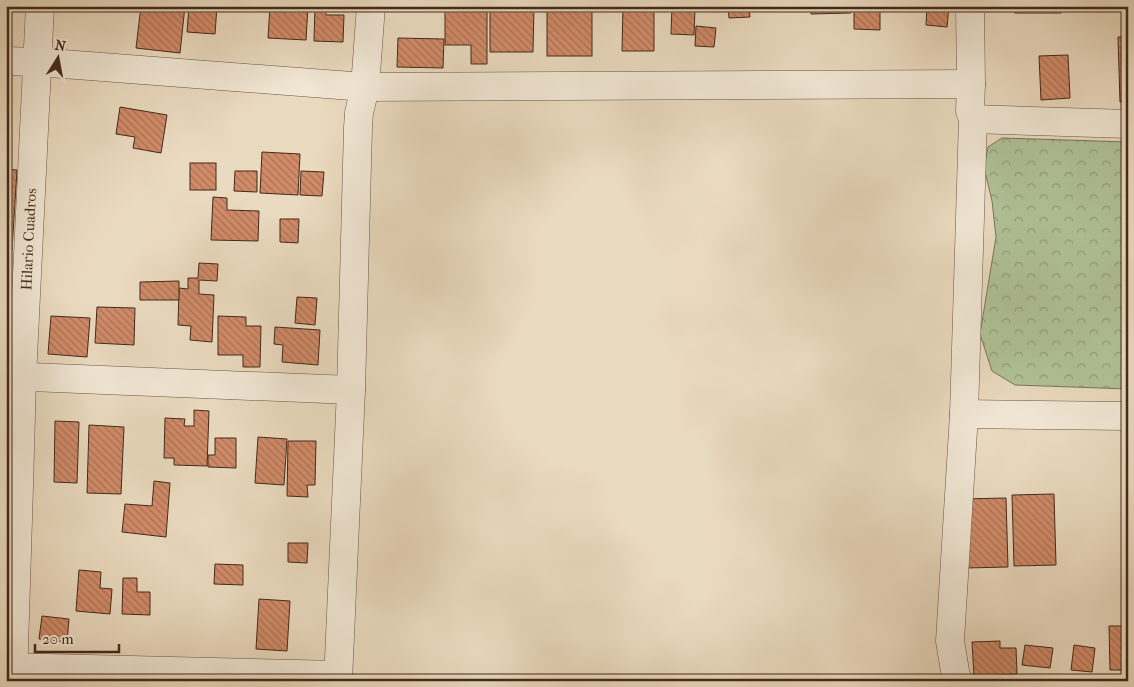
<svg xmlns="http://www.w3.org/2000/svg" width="1134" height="687" font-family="'IM FELL French Canon',serif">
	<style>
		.forest { fill: url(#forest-crowns); stroke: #797659 }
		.building { fill: url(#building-back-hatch); stroke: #422a1b }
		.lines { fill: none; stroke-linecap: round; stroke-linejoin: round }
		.street-casing { stroke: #6c5644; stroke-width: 29 }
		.street { stroke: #f1e7d5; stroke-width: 28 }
		.labels { text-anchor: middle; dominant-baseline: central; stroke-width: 5; stroke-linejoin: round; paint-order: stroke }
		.street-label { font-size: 15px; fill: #422a1b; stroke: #f1e7d5 }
	</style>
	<defs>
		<pattern id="forest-crowns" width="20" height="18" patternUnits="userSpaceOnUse" patternTransform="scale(1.25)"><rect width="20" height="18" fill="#b0c197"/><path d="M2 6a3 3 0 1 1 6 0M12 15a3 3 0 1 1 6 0" fill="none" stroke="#919d7a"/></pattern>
		<pattern id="building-back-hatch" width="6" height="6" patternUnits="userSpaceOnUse" patternTransform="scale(1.25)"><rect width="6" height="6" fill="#d18b69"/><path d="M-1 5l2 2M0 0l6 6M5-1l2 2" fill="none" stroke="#ab7256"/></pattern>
	</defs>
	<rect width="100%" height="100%" fill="#eadabf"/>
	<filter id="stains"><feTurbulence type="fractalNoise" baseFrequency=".004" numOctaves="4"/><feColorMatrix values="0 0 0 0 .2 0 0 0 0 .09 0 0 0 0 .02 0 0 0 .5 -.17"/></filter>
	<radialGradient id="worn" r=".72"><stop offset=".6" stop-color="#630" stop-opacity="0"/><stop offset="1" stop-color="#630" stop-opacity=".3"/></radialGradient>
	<!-- forest -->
	<polygon class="forest" points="1002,138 1128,142 1128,389 1015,385 992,371 980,334 996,237 992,201 984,167 988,147"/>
	<!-- building -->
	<g class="building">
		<polygon points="141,6 185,6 180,53 136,48"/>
		<polygon points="189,6 217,6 215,34 187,32"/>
		<polygon points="270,6 308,6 306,40 268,38"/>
		<polygon points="315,6 326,6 326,15 344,15 343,42 314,41"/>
		<polygon points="445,6 487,6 487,64 471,64 471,45 445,45"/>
		<polygon points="490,6 534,6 533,52 490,52"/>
		<rect x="547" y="6" width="45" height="50"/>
		<polygon points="623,6 654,6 654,51 622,51"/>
		<polygon points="672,6 681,6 680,9 695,10 694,35 671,34"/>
		<polygon points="728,6 749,6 750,17 729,18"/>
		<polygon points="811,6 851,6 851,13 811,14"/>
		<polygon points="854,6 880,6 880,30 854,29"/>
		<polygon points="927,6 949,6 947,27 926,25"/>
		<rect x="1015" y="6" width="46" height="7"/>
		<polygon points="696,26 716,28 714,47 695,46"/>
		<polygon points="1118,37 1128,37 1128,102 1120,102"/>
		<polygon points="398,38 444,39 443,68 397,67"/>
		<polygon points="1068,55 1070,98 1041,100 1039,56"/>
		<polygon points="120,107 167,115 161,153 133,148 135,137 116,134"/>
		<polygon points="262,152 300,154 298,195 260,193"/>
		<rect x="190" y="163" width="26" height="27"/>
		<polygon points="6,169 17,170 12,250 6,250"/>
		<polygon points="235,171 257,171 257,192 234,191"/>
		<polygon points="301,171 324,172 322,196 300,195"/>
		<polygon points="213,197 227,198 227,210 259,211 258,241 211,240"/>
		<polygon points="280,219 299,219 298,243 280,242"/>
		<polygon points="199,263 218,264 217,281 199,280 199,294 214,295 212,342 190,340 191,326 178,325 179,288 188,289 188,278 198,278"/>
		<polygon points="179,281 179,300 140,300 140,282"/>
		<polygon points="297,297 317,298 315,325 295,323"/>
		<polygon points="97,307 135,308 134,345 95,343"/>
		<polygon points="51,316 90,318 87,357 48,354"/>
		<polygon points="218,316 246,317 246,326 261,326 260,367 243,367 243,355 218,355"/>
		<polygon points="275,327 320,330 318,365 282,362 283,345 274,344"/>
		<polygon points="194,410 209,411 207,466 174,465 174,458 164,458 165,418 185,419 184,426 194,426"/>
		<polygon points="55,421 79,422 77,483 54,482"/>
		<polygon points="89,425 124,427 121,494 87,493"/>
		<polygon points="258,437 287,439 284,485 255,483"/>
		<polygon points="215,438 236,438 236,468 208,467 208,455 215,455"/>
		<polygon points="288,441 316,441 315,485 307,485 308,497 287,496"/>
		<polygon points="154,481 170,483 166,537 122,532 125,504 152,506"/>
		<polygon points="1054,494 1056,565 1014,566 1012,495"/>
		<polygon points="1006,498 1008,567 965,568 963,499"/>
		<polygon points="288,543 308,543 307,563 288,562"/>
		<polygon points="215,564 243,565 243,585 214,584"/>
		<polygon points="1125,567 1128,567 1128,603 1127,603"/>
		<polygon points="79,570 101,572 100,588 112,589 110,614 76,611"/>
		<polygon points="123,578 137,578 137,592 150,592 150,615 122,614"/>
		<polygon points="259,599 290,601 287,651 256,649"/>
		<polygon points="42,616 69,619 67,642 39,639"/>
		<polygon points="1109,626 1128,626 1128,670 1110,670"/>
		<polygon points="1000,641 1000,648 1016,648 1017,674 974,677 972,642"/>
		<polygon points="1025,645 1053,648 1050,668 1022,665"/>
		<polygon points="1074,645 1095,648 1092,672 1071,670"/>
	</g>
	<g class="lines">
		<!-- street casing -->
		<g class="street-casing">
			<g id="street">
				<polyline points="6,61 37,62 365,87 971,84"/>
				<polyline points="973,119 1128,124"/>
				<polyline points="6,376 351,390"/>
				<polyline points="964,414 1128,416"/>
				<polyline points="6,667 338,675"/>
				<path id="s1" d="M13,681l6,-194 3,-109 18,-372"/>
				<polyline points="338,681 351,390 358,128 359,113 365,87 371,6"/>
				<polyline points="959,681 956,677 950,641 964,414 973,119 970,111 971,84 970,6"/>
			</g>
		</g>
		<!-- street -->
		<use href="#street" class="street"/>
	</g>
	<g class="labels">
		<!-- street labels -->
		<g class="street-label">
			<text stroke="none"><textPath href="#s1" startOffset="442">Hilario Cuadros</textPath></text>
		</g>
	</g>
	<!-- margin -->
	<rect width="1134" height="687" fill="none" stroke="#eadabf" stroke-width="25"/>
	<rect x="8" y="8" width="1119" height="672" fill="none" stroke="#422a1b" stroke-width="2.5"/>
	<rect x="12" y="12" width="1109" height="662" fill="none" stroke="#422a1b"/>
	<!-- north arrow -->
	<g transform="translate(58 58) rotate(11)" stroke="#f1e7d5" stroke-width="4" paint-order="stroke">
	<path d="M0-4L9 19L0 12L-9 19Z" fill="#422a1b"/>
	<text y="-8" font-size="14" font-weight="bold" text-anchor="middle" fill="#422a1b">N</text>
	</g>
	<!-- scale -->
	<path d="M35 644v8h84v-8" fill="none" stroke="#422a1b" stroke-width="2.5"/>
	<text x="42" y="644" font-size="15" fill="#422a1b" stroke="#f1e7d5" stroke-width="4" paint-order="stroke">20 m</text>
	<rect width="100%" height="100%" filter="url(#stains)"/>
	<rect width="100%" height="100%" fill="url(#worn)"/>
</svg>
